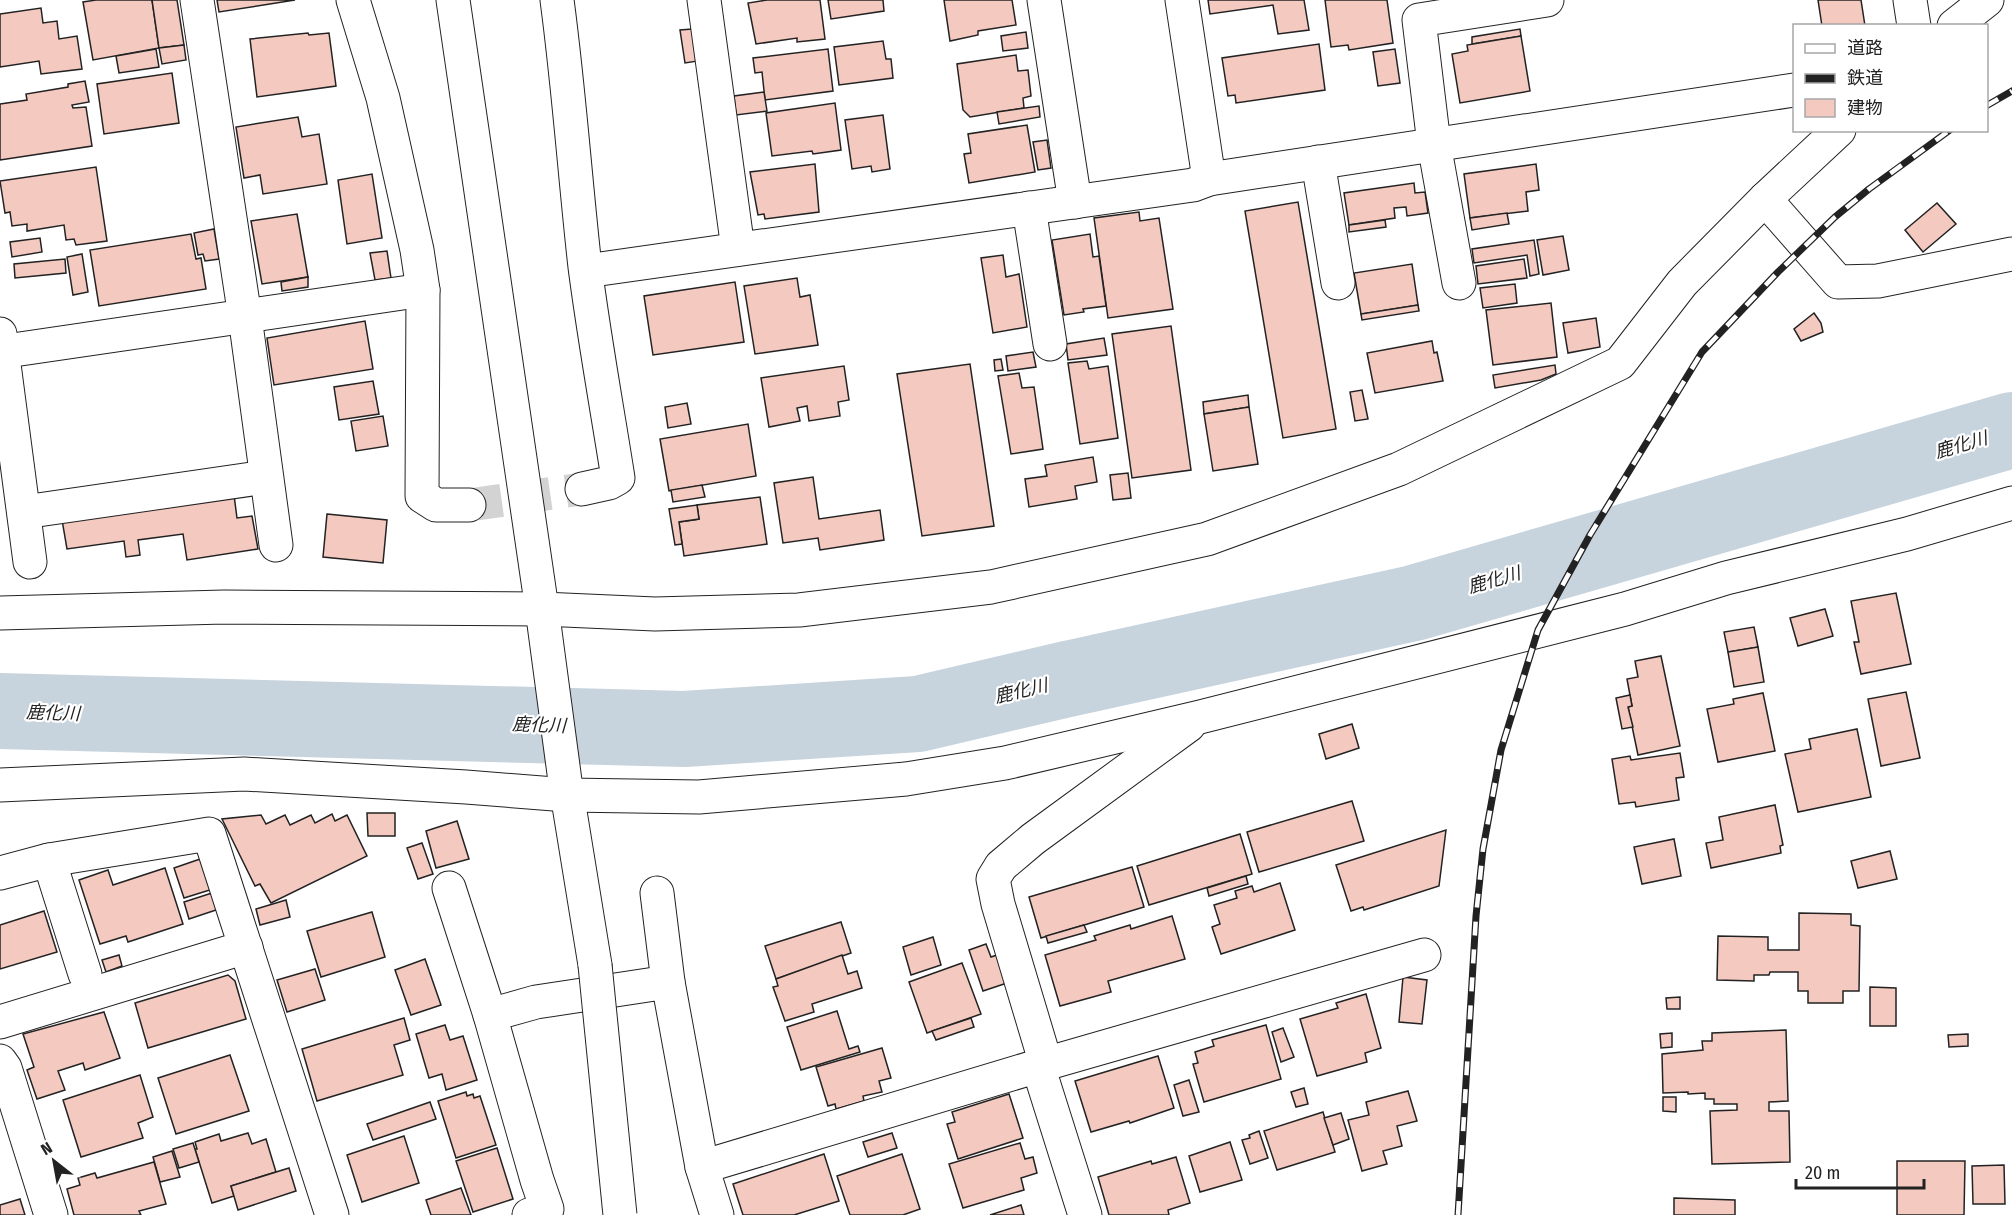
<svg xmlns="http://www.w3.org/2000/svg" width="2012" height="1215" font-family="'Fira Sans Condensed','Noto Sans JP',sans-serif">
	<style>
		.lines { fill: none; stroke-linecap: round; stroke-linejoin: round }
		.river { stroke: #c7d3dd; stroke-width: 76 }
		.building { fill: #f3c9c0; stroke: #222; stroke-width: 1.5 }
		.minor-tunnel { stroke: #d3d3d3; stroke-width: 33; stroke-dasharray: 33 16; stroke-linecap: butt }
		.minor-casing { stroke: #222; stroke-width: 35 }
		.minor { stroke: #fff; stroke-width: 33 }
		.rail-casing { stroke: #222; stroke-width: 7 }
		.rail { stroke: #fff; stroke-width: 4.5; stroke-dasharray: 14; stroke-linecap: butt }
		.minor-bridge-casing { stroke: #222; stroke-width: 35; stroke-linecap: butt }
		.minor-bridge { stroke: #fff; stroke-width: 33 }
		.labels { text-anchor: middle; dominant-baseline: central; stroke-width: 4.5; stroke-linejoin: round; paint-order: stroke }
		.water-label { font-size: 18px; font-style: italic; fill: #222; stroke: #fff }
	</style>
	<rect width="100%" height="100%" fill="#fff"/>
	<g class="lines">
		<!-- river -->
		<polyline class="river" points="0,711 684,729 918,714 1063,680 1414,603 2012,430"/>
	</g>
	<!-- building -->
	<g class="building">
		<polygon points="96,0 152,0 159,48 93,60 83,2"/>
		<polygon points="152,0 177,0 184,45 159,48"/>
		<polygon points="217,0 295,0 219,12"/>
		<polygon points="767,0 820,0 825,39 797,42 797,38 756,44 748,3"/>
		<polygon points="828,0 883,0 884,11 831,19"/>
		<polygon points="944,0 1012,0 1016,25 978,31 978,35 950,41"/>
		<polygon points="1208,0 1304,0 1309,30 1278,34 1273,5 1210,14"/>
		<polygon points="1325,0 1387,0 1393,43 1349,50 1348,45 1331,47"/>
		<polygon points="1818,0 1861,0 1865,26 1822,26"/>
		<polygon points="41,8 43,23 57,21 59,39 77,36 82,69 41,74 39,61 0,67 0,14"/>
		<polygon points="692,29 698,61 685,63 680,30"/>
		<polygon points="1520,29 1521,36 1472,44 1472,37"/>
		<polygon points="1026,32 1028,48 1003,51 1001,36"/>
		<polygon points="308,33 309,35 329,33 336,86 257,97 250,39"/>
		<polygon points="1521,36 1530,91 1460,103 1452,54 1468,51 1467,45"/>
		<polygon points="883,41 886,59 891,59 893,78 839,85 834,47"/>
		<polygon points="1319,44 1325,90 1236,103 1235,95 1228,96 1222,58"/>
		<polygon points="184,45 186,60 162,64 159,48"/>
		<polygon points="156,49 159,67 119,73 116,56"/>
		<polygon points="828,49 833,91 765,100 762,72 755,73 753,58"/>
		<polygon points="1395,49 1400,83 1378,86 1373,52"/>
		<polygon points="1016,55 1018,71 1028,70 1031,96 1023,98 1024,108 970,117 963,110 957,64"/>
		<polygon points="172,73 179,123 104,134 97,84"/>
		<polygon points="85,81 89,102 72,105 73,108 86,107 92,146 0,160 0,104 27,100 26,94 68,87 68,84"/>
		<polygon points="764,92 767,111 736,115 734,96"/>
		<polygon points="835,103 841,150 813,154 812,151 772,156 766,113"/>
		<polygon points="1039,106 1040,117 999,124 997,112"/>
		<polygon points="883,115 890,169 872,172 871,166 852,169 845,120"/>
		<polygon points="298,117 302,137 319,134 327,184 263,194 260,175 244,178 236,127"/>
		<polygon points="1027,125 1035,172 969,183 964,154 971,153 968,134"/>
		<polygon points="1047,140 1051,168 1038,170 1033,142"/>
		<polygon points="815,164 819,212 765,219 764,214 758,215 750,172"/>
		<polygon points="1536,164 1539,190 1526,192 1528,211 1470,218 1464,174"/>
		<polygon points="96,167 107,241 76,245 74,239 66,240 64,225 27,231 27,224 12,226 10,212 5,213 0,181"/>
		<polygon points="372,174 382,238 347,244 338,180"/>
		<polygon points="1414,183 1415,193 1425,192 1428,213 1407,216 1406,207 1394,208 1395,218 1349,225 1344,193"/>
		<polygon points="1298,202 1336,429 1283,438 1245,211"/>
		<polygon points="1937,203 1956,224 1923,252 1905,230"/>
		<polygon points="1139,212 1140,221 1159,218 1173,309 1108,318 1094,218"/>
		<polygon points="1507,213 1509,224 1472,230 1470,218"/>
		<polygon points="297,214 308,277 262,284 251,221"/>
		<polygon points="1385,220 1386,227 1349,232 1349,225"/>
		<polygon points="214,229 219,259 205,261 203,254 198,255 194,233"/>
		<polygon points="191,234 196,259 201,258 206,289 99,306 90,250"/>
		<polygon points="1090,234 1093,257 1099,256 1106,306 1083,309 1084,312 1064,315 1052,240"/>
		<polygon points="1563,236 1569,270 1543,275 1537,240"/>
		<polygon points="40,238 42,252 12,257 10,242"/>
		<polygon points="1534,240 1539,274 1530,276 1527,255 1474,263 1472,249"/>
		<polygon points="387,251 391,278 375,280 370,253"/>
		<polygon points="82,254 88,292 73,295 67,257"/>
		<polygon points="1003,255 1006,277 1019,274 1027,327 993,333 981,258"/>
		<polygon points="65,259 66,273 15,278 14,264"/>
		<polygon points="1524,259 1527,278 1478,284 1476,266"/>
		<polygon points="1412,264 1418,305 1361,314 1354,273"/>
		<polygon points="308,277 308,287 282,291 281,282"/>
		<polygon points="797,278 800,297 810,295 818,345 755,354 744,286"/>
		<polygon points="735,282 744,342 653,355 644,296"/>
		<polygon points="1515,284 1517,303 1483,308 1480,288"/>
		<polygon points="1551,303 1557,357 1493,365 1486,310"/>
		<polygon points="1418,305 1419,311 1362,320 1361,314"/>
		<polygon points="1814,313 1821,323 1823,332 1801,341 1794,329"/>
		<polygon points="1596,318 1600,347 1568,353 1563,323"/>
		<polygon points="365,321 373,369 274,385 267,338"/>
		<polygon points="1171,326 1191,470 1132,478 1112,334"/>
		<polygon points="1104,338 1107,355 1068,360 1066,344"/>
		<polygon points="1432,341 1434,353 1437,352 1443,381 1375,393 1367,353"/>
		<polygon points="1033,352 1036,367 1008,371 1006,356"/>
		<polygon points="1001,359 1003,370 995,371 994,360"/>
		<polygon points="1087,361 1089,369 1108,366 1118,438 1080,444 1068,363"/>
		<polygon points="970,364 994,526 922,536 897,374"/>
		<polygon points="1555,365 1556,374 1541,380 1495,388 1493,375"/>
		<polygon points="844,366 849,400 838,402 840,416 809,421 807,406 797,408 800,421 769,427 761,378"/>
		<polygon points="1019,373 1022,388 1034,387 1043,449 1011,454 998,376"/>
		<polygon points="373,381 379,414 339,420 334,387"/>
		<polygon points="1362,390 1368,419 1355,421 1350,392"/>
		<polygon points="1248,395 1249,407 1204,414 1203,402"/>
		<polygon points="687,403 691,424 668,428 665,407"/>
		<polygon points="1249,407 1258,464 1213,471 1204,414"/>
		<polygon points="383,416 388,446 356,451 351,421"/>
		<polygon points="748,424 756,476 669,491 660,439"/>
		<polygon points="1093,457 1097,482 1075,486 1077,499 1029,507 1025,479 1047,476 1045,465"/>
		<polygon points="1128,473 1131,498 1113,500 1110,475"/>
		<polygon points="813,477 819,519 880,510 884,540 820,550 818,538 783,543 774,483"/>
		<polygon points="702,485 705,497 673,502 671,490"/>
		<polygon points="234,495 237,518 252,516 258,549 187,560 183,534 138,540 140,555 126,557 124,541 67,549 62,520"/>
		<polygon points="760,497 767,544 684,556 679,522 699,519 697,505"/>
		<polygon points="697,505 699,519 679,522 682,544 675,545 669,509"/>
		<polygon points="327,514 387,520 383,563 323,557"/>
		<polygon points="1896,593 1911,664 1861,674 1854,642 1859,642 1851,601"/>
		<polygon points="1825,609 1833,636 1798,646 1790,618"/>
		<polygon points="1754,627 1758,647 1728,652 1724,632"/>
		<polygon points="1758,647 1764,682 1734,687 1728,652"/>
		<polygon points="1661,656 1680,746 1638,755 1628,707 1632,706 1627,679 1638,677 1635,661"/>
		<polygon points="1906,692 1920,758 1881,766 1868,699"/>
		<polygon points="1763,693 1775,751 1718,762 1707,709 1734,704 1733,699"/>
		<polygon points="1630,695 1632,706 1628,707 1633,727 1622,729 1616,698"/>
		<polygon points="1352,724 1359,748 1326,759 1319,734"/>
		<polygon points="1857,729 1871,797 1798,812 1785,754 1811,749 1809,739"/>
		<polygon points="1680,753 1684,777 1676,778 1679,800 1636,807 1635,802 1619,804 1612,759 1630,756 1631,760"/>
		<polygon points="1352,801 1364,841 1259,872 1247,832"/>
		<polygon points="1775,805 1783,845 1780,846 1781,853 1711,868 1706,843 1723,840 1719,817"/>
		<polygon points="367,813 395,813 395,836 368,836"/>
		<polygon points="332,814 335,821 347,815 367,856 271,903 260,884 255,886 222,819 261,815 266,824 285,815 290,825 311,815 315,823"/>
		<polygon points="457,821 469,859 436,868 426,831"/>
		<polygon points="1446,830 1439,886 1364,910 1363,907 1351,911 1336,865"/>
		<polygon points="1240,834 1252,874 1149,905 1137,866"/>
		<polygon points="1674,839 1681,876 1642,884 1634,847"/>
		<polygon points="422,843 433,874 418,879 407,848"/>
		<polygon points="1890,851 1897,879 1858,888 1851,861"/>
		<polygon points="203,858 213,889 184,898 174,868"/>
		<polygon points="1132,867 1144,907 1041,938 1029,897"/>
		<polygon points="165,868 183,924 128,942 126,936 100,944 79,880 108,870 113,885"/>
		<polygon points="1246,876 1248,884 1209,896 1207,888"/>
		<polygon points="1280,883 1295,930 1221,954 1212,927 1220,924 1214,905 1237,898 1235,891 1252,886 1254,892"/>
		<polygon points="215,892 219,909 189,919 184,902"/>
		<polygon points="286,900 290,917 260,925 256,909"/>
		<polygon points="44,911 57,952 0,969 0,925"/>
		<polygon points="372,912 385,957 321,977 307,931"/>
		<polygon points="1799,913 1851,914 1851,925 1860,926 1859,991 1843,991 1843,1003 1808,1003 1808,991 1798,991 1798,972 1770,972 1769,975 1754,975 1754,981 1717,980 1718,936 1768,937 1768,950 1799,950"/>
		<polygon points="1172,916 1185,959 1108,981 1111,992 1060,1006 1045,955 1096,940 1094,936 1130,925 1131,929"/>
		<polygon points="841,922 851,953 776,979 765,946"/>
		<polygon points="1084,925 1087,932 1048,943 1046,936"/>
		<polygon points="933,937 941,965 911,975 903,947"/>
		<polygon points="986,944 991,957 997,955 1007,983 983,991 969,950"/>
		<polygon points="119,955 122,966 106,972 102,960"/>
		<polygon points="842,955 848,974 857,971 862,988 812,1004 814,1012 785,1021 773,987 778,986 776,979"/>
		<polygon points="425,959 441,1005 411,1015 395,970"/>
		<polygon points="962,963 981,1014 927,1033 909,982"/>
		<polygon points="315,969 325,1000 287,1012 277,980"/>
		<polygon points="228,975 235,981 246,1019 148,1048 135,1003"/>
		<polygon points="1403,977 1427,980 1422,1024 1399,1022"/>
		<polygon points="1870,987 1896,988 1896,1026 1870,1026"/>
		<polygon points="1366,994 1381,1048 1365,1053 1367,1062 1317,1076 1300,1019 1338,1008 1336,1003"/>
		<polygon points="1680,997 1680,1009 1667,1009 1666,998"/>
		<polygon points="837,1011 849,1049 858,1046 860,1052 801,1070 787,1027"/>
		<polygon points="104,1012 120,1058 85,1070 83,1063 58,1071 65,1090 37,1099 27,1070 34,1067 23,1034"/>
		<polygon points="404,1018 410,1040 394,1045 403,1075 317,1101 302,1049"/>
		<polygon points="971,1018 974,1027 936,1040 932,1031"/>
		<polygon points="445,1025 450,1040 463,1036 477,1080 446,1090 442,1074 429,1078 416,1034"/>
		<polygon points="1266,1025 1281,1079 1204,1102 1193,1064 1198,1063 1195,1052 1214,1046 1212,1040"/>
		<polygon points="1283,1028 1294,1057 1281,1062 1272,1032"/>
		<polygon points="1786,1030 1788,1101 1769,1102 1769,1111 1789,1111 1790,1162 1712,1164 1710,1111 1737,1110 1737,1104 1714,1104 1714,1099 1705,1099 1705,1093 1688,1094 1688,1092 1663,1093 1662,1054 1703,1050 1702,1041 1712,1041 1712,1033"/>
		<polygon points="1672,1033 1672,1047 1661,1048 1660,1034"/>
		<polygon points="1968,1034 1968,1046 1949,1047 1948,1035"/>
		<polygon points="882,1048 891,1078 879,1081 882,1092 863,1096 864,1101 836,1109 835,1104 828,1106 816,1067"/>
		<polygon points="230,1055 249,1111 176,1134 158,1078"/>
		<polygon points="1158,1056 1174,1108 1130,1123 1129,1121 1091,1132 1075,1081"/>
		<polygon points="140,1075 153,1117 138,1123 143,1138 81,1157 63,1100"/>
		<polygon points="1189,1080 1199,1112 1183,1116 1174,1085"/>
		<polygon points="1304,1088 1308,1104 1296,1107 1291,1092"/>
		<polygon points="1408,1091 1417,1121 1397,1126 1402,1146 1383,1151 1387,1164 1362,1171 1348,1120 1369,1115 1366,1102"/>
		<polygon points="466,1092 467,1096 473,1094 474,1098 480,1096 496,1145 456,1158 438,1101"/>
		<polygon points="1009,1094 1023,1138 958,1159 947,1124 955,1122 952,1112"/>
		<polygon points="1663,1097 1676,1097 1676,1112 1663,1111"/>
		<polygon points="430,1102 436,1119 373,1140 367,1124"/>
		<polygon points="1323,1112 1335,1152 1277,1170 1264,1131"/>
		<polygon points="1341,1113 1349,1139 1333,1145 1324,1118"/>
		<polygon points="1259,1131 1268,1158 1250,1164 1242,1140 1250,1138 1249,1135"/>
		<polygon points="248,1133 252,1144 266,1139 276,1172 231,1186 234,1196 212,1203 195,1149 197,1149 195,1142 219,1134 221,1141"/>
		<polygon points="892,1133 897,1148 868,1157 863,1142"/>
		<polygon points="404,1136 419,1183 362,1202 347,1155"/>
		<polygon points="1230,1142 1242,1180 1200,1192 1189,1156"/>
		<polygon points="193,1143 199,1162 179,1168 173,1149"/>
		<polygon points="1020,1143 1025,1159 1033,1157 1037,1173 1021,1178 1024,1190 963,1208 949,1164"/>
		<polygon points="497,1148 513,1199 473,1212 456,1161"/>
		<polygon points="172,1151 180,1177 160,1182 153,1157"/>
		<polygon points="824,1154 839,1201 794,1215 743,1215 733,1184"/>
		<polygon points="902,1154 920,1209 903,1215 850,1215 837,1176"/>
		<polygon points="1176,1157 1190,1203 1168,1210 1169,1215 1109,1215 1098,1177 1151,1161 1152,1164"/>
		<polygon points="1897,1161 1965,1161 1964,1215 1897,1215"/>
		<polygon points="154,1162 166,1204 139,1211 141,1215 74,1215 67,1189 80,1185 78,1178 95,1173 97,1178"/>
		<polygon points="2004,1165 2005,1204 1973,1204 1972,1166"/>
		<polygon points="289,1168 296,1191 238,1210 231,1186"/>
		<polygon points="461,1188 471,1215 431,1215 426,1200"/>
		<polygon points="1674,1198 1735,1200 1735,1215 1674,1215"/>
		<polygon points="20,1199 25,1215 0,1215 0,1205"/>
		<polygon points="1021,1205 1024,1215 990,1215"/>
	</g>
	<g class="lines">
		<!-- minor-tunnel -->
		<polyline class="minor-tunnel" points="469,505 582,489"/>
		<!-- minor casing -->
		<g class="minor-casing">
			<g id="minor">
				<polyline points="197,0 245,317 276,545"/>
				<polyline points="353,0 383,98 417,250 423,290 422,496 436,505 469,505"/>
				<polyline points="453,0 542,609 565,781 595,965"/>
				<path d="M557,0c12,89 18,178 28,267 9,70 22,141 33,211l-9,5 -27,6"/>
				<polyline points="704,0 738,249"/>
				<polyline points="1044,0 1075,202"/>
				<polyline points="1182,0 1209,179"/>
				<polyline points="1910,0 1914,26"/>
				<polyline points="1954,26 1987,0"/>
				<polyline points="1318,162 1338,283"/>
				<polyline points="1765,199 1839,130"/>
				<polyline points="1029,208 1050,344"/>
				<polyline points="586,271 1193,185 1209,179 1794,90"/>
				<polyline points="1459,283 1434,144 1419,20 1547,0"/>
				<polyline points="0,334 30,562"/>
				<polyline points="0,352 423,290"/>
				<polyline points="24,512 266,477"/>
				<polyline points="0,613 224,607 542,609 655,614 799,610 991,587 1207,539 1399,469 1620,363 1682,283 1765,199 1838,282 1878,281 2012,254"/>
				<polyline points="0,785 244,774 466,787 567,795 699,797 906,779 1005,763 1200,717 1625,609 1726,578 1907,534 2012,503"/>
				<polyline points="49,860 85,974"/>
				<polyline points="0,873 49,860 209,834 332,1215"/>
				<polyline points="449,888 490,1015"/>
				<polyline points="657,893 668,982"/>
				<polyline points="0,1022 246,947"/>
				<polyline points="0,1061 5,1068 51,1215"/>
				<polyline points="1046,1064 998,904 993,879 1001,866 1033,839 1189,725"/>
				<polyline points="1038,1066 1424,955"/>
				<polyline points="702,1167 1038,1066 1085,1215"/>
				<polyline points="529,1215 547,1209 537,1180 490,1015 536,1002 668,982 702,1167 717,1215"/>
			</g>
		</g>
		<!-- minor -->
		<use href="#minor" class="minor"/>
		<!-- rail casing -->
		<g class="rail-casing">
			<g id="rail">
				<polyline points="1986,106 2012,91"/>
				<polyline points="1458,1215 1476,916 1483,849 1501,750 1538,630 1590,535 1702,352 1778,272 1835,217 1869,189 1950,130"/>
			</g>
		</g>
		<!-- rail -->
		<use href="#rail" class="rail"/>
		<!-- minor-bridge casing -->
		<g class="minor-bridge-casing">
			<polyline id="minor-bridge" points="595,965 620,1215"/>
		</g>
		<!-- minor-bridge -->
		<use href="#minor-bridge" class="minor-bridge"/>
	</g>
	<g class="labels">
		<!-- water labels -->
		<g class="water-label">
			<text transform="translate(1961 445) rotate(-16)">鹿化川</text>
			<text transform="translate(1494 580) rotate(-16)">鹿化川</text>
			<text transform="translate(1021 691) rotate(-13)">鹿化川</text>
			<text transform="translate(53 713) rotate(2)">鹿化川</text>
			<text transform="translate(539 725) rotate(2)">鹿化川</text>
		</g>
	</g>
	<!-- legend -->
	<rect x="1793" y="24" width="195" height="108" fill="#ffffff" stroke="#a7a7a7" stroke-width="1.5"/>
	<rect x="1805" y="44" width="30" height="9" fill="#ffffff" stroke="#a7a7a7" stroke-width="1.5"/>
	<text x="1847" y="54" font-size="18" fill="#222222">道路</text>
	<rect x="1805" y="74" width="30" height="9" fill="#222222" stroke="#a7a7a7" stroke-width="1.5"/>
	<text x="1847" y="84" font-size="18" fill="#222222">鉄道</text>
	<rect x="1805" y="99" width="30" height="18" fill="#f3c9c0" stroke="#a7a7a7" stroke-width="1.5"/>
	<text x="1847" y="114" font-size="18" fill="#222222">建物</text>
	<!-- north arrow -->
	<g transform="translate(54 1161) rotate(329)" stroke="#ffffff" stroke-width="4.5" paint-order="stroke">
	<path d="M0-4.5L10 22L0 15L-10 22Z" fill="#222222"/>
	<text y="-9" font-size="16" font-weight="bold" text-anchor="middle" fill="#222222">N</text>
	</g>
	<!-- scale -->
	<path d="M1796 1179v9h128v-9" fill="none" stroke="#222222" stroke-width="3"/>
	<text x="1805" y="1179" font-size="18" fill="#222222" stroke="#ffffff" stroke-width="4.5" paint-order="stroke">20 m</text>
</svg>
